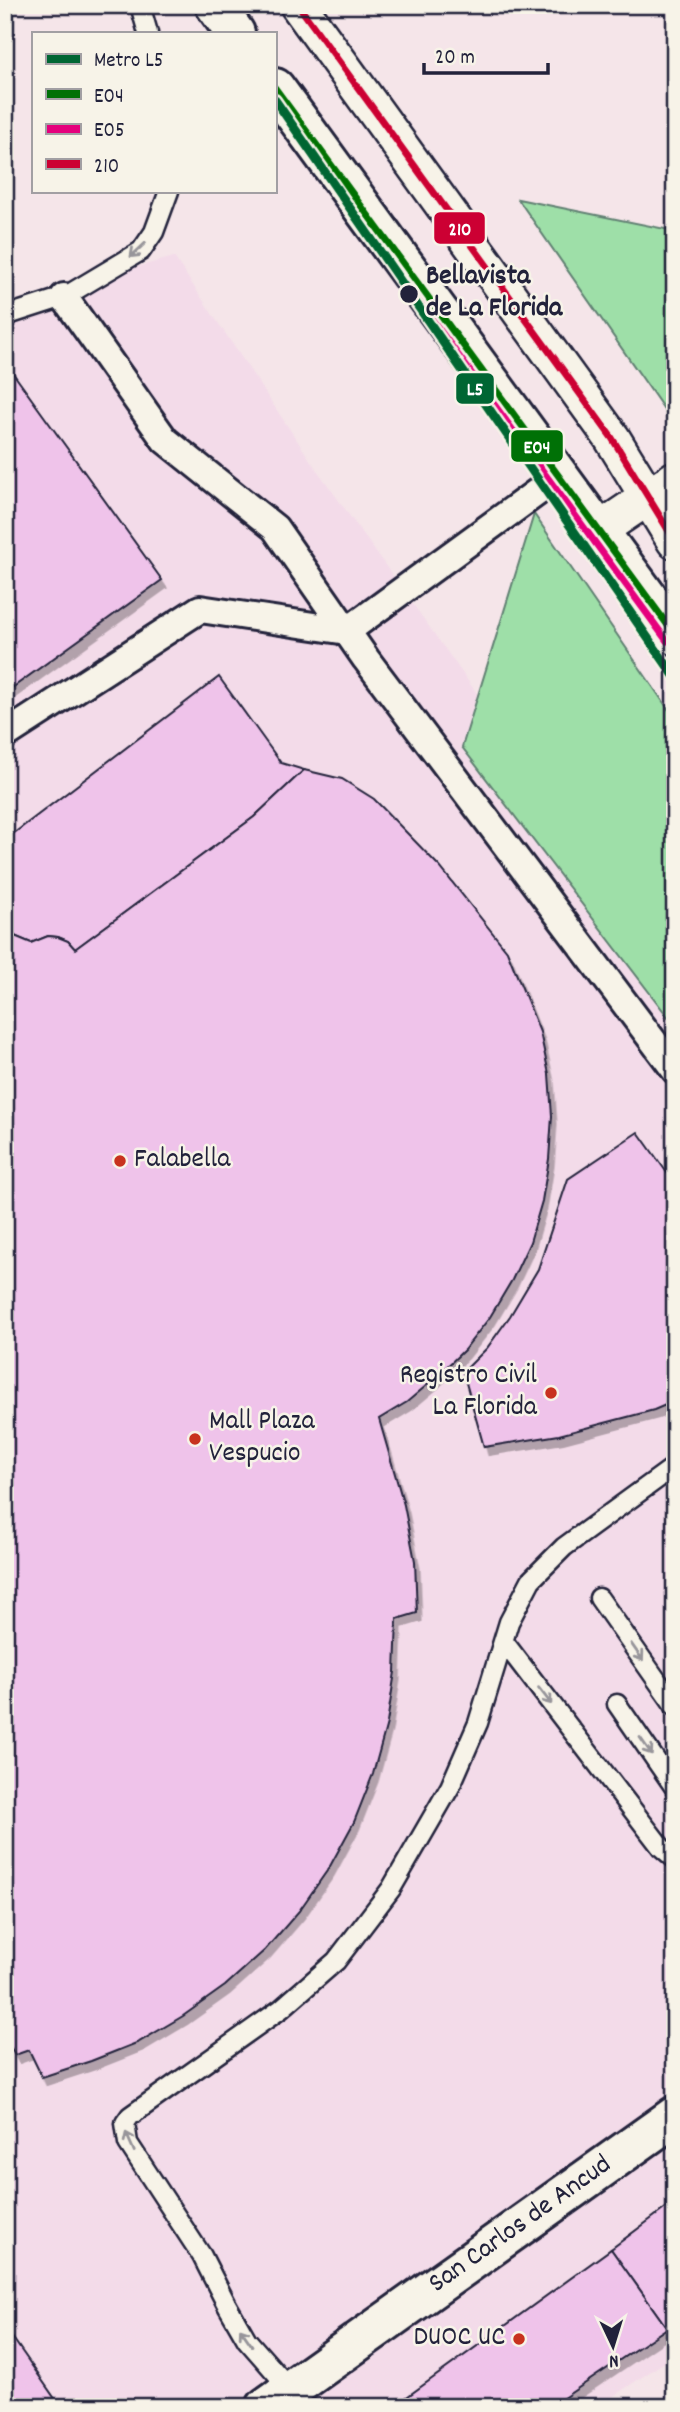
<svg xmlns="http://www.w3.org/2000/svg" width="680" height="2412" font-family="Dekko,sans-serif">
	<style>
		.built { fill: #f3dbe9 }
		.green { fill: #9edfa8; stroke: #608072; stroke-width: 2 }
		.building { fill: #efc3ea; stroke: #22223b; stroke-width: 2; filter: url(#shadow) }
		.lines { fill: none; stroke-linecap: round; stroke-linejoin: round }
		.service-casing { stroke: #22223b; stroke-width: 23 }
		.pedestrian-casing { stroke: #22223b; stroke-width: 32 }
		.minor-casing { stroke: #22223b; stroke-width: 40 }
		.tertiary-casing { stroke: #22223b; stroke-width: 44 }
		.primary-casing { stroke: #22223b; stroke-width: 44 }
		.service { stroke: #f7f3e8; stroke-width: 18 }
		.pedestrian { stroke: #f7f3e8; stroke-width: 26 }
		.minor { stroke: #f7f3e8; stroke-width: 35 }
		.tertiary { stroke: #f7f3e8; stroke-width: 38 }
		.primary { stroke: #f7f3e8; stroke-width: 38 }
		.bus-1-casing { stroke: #f7f3e8; stroke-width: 12 }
		.bus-2-casing { stroke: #f7f3e8; stroke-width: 12 }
		.bus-3-casing { stroke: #f7f3e8; stroke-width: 12 }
		.bus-1 { stroke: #007106; stroke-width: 7 }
		.bus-2 { stroke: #e5007d; stroke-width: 7 }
		.bus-3 { stroke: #c03; stroke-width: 7 }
		.metro-1-casing { stroke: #f7f3e8; stroke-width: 14 }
		.metro-1 { stroke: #063; stroke-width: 9 }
		.oneway { stroke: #97959a }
		.stop-dot { fill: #22223b; stroke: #f7f3e8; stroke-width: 2.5 }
		.poi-dot { fill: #c8321e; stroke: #f7f3e8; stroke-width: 2.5 }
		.labels { text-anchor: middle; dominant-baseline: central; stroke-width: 5; stroke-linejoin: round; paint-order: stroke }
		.stop-label { font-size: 28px; font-weight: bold; fill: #22223b; stroke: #f7f3e8; text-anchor: start }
		.poi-label { font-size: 28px; fill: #22223b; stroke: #f7f3e8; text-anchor: start }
		.street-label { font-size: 28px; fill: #22223b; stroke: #f7f3e8 }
		.line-badge { stroke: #f7f3e8; stroke-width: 2.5 }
		.badge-label { font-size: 19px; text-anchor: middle; font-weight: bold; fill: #fff }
	</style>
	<defs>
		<filter id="shadow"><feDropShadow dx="4.5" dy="8" stdDeviation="0" flood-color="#0004"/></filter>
	</defs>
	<rect width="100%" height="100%" fill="#f5e5e9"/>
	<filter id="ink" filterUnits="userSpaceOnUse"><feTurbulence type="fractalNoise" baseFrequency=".0143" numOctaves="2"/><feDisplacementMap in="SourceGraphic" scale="14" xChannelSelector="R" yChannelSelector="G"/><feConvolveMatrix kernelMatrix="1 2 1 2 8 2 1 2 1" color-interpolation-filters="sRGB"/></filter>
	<g filter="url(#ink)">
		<!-- built -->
		<polygon class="built" points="174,257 317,470 478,695 462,747 675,1026 675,2355 597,2407 5,2407 5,308 69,285"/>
		<!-- green -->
		<g class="green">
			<polygon points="518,199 675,231 675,425"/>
			<polygon points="534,514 675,719 675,1026 462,747"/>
		</g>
		<!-- building -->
		<g class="building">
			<polygon points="5,362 162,580 5,693"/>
			<polygon points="219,677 281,763 304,770 254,817 75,949 68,941 58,937 48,936 31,943 5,932 5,840"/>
			<polygon points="304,770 342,779 374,799 440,867 507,951 540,1032 549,1074 552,1116 549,1159 542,1201 530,1242 512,1280 490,1317 464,1350 433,1380 407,1402 379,1419 404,1505 415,1561 417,1613 397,1619 395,1672 387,1723 373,1774 354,1822 329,1868 299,1911 265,1950 225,1986 183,2016 139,2042 91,2061 42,2077 29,2050 15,2055 5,2038 5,932 31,943 48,936 58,937 68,941 75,949 254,817"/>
			<polygon points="638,1132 675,1184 675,1401 654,1410 559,1435 484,1447 463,1372 487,1348 510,1316 538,1269 568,1179"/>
			<polygon points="675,2201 675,2323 667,2328 611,2249"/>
			<polygon points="611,2249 667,2328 550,2407 393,2407"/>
			<polygon points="5,2327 60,2406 59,2407 5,2407"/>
		</g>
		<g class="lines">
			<!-- service casing -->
			<g class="service-casing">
				<g id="service">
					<polyline points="140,5 148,33"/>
					<polyline points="5,316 64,297 141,251 154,232 169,191"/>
					<polyline points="599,1598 675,1706"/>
					<polyline points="504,1642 661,1847 675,1859"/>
					<polyline points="617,1704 675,1788"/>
					<polyline points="290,2389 247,2340 228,2307 202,2256 128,2143 125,2123 130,2116 281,2009 336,1961 391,1889 450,1787 478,1723 509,1622 531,1580 564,1547 675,1466"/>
				</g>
			</g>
			<!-- pedestrian casing -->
			<g class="pedestrian-casing">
				<g id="pedestrian">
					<polyline points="64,297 165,440 275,528 366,659 675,1070"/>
					<polyline points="5,735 200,609 347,631 558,477"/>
				</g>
			</g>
			<!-- minor casing -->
			<g class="minor-casing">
				<g id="minor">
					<polyline points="298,5 612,438 675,541"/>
					<polyline points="598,531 675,479"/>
				</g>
			</g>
			<!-- tertiary casing -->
			<g class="tertiary-casing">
				<g id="tertiary">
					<path id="s1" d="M266,2407l409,-291"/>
				</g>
			</g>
			<!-- primary casing -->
			<g class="primary-casing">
				<g id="primary">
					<polyline points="215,5 235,33"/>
					<polyline points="275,88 675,635"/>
				</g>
			</g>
			<!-- service -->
			<use href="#service" class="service"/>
			<!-- pedestrian -->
			<use href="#pedestrian" class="pedestrian"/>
			<!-- minor -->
			<use href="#minor" class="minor"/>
			<!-- tertiary -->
			<use href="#tertiary" class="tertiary"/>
			<!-- primary -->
			<use href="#primary" class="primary"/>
			<!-- bus-1 casing -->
			<g class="bus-1-casing">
				<polyline id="bus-1" points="275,88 675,635"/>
			</g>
			<!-- bus-2 casing -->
			<g class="bus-2-casing">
				<polyline id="bus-2" points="275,105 667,641"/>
			</g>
			<!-- bus-3 casing -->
			<g class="bus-3-casing">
				<polyline id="bus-3" points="298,5 612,438 675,541"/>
			</g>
			<!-- bus-1 -->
			<use href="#bus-1" class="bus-1"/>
			<!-- bus-2 -->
			<use href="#bus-2" class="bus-2"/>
			<!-- bus-3 -->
			<use href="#bus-3" class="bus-3"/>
			<!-- metro-1 casing -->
			<g class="metro-1-casing">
				<polyline id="metro-1" points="275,100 675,677"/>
			</g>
			<!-- metro-1 -->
			<use href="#metro-1" class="metro-1"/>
		</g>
		<!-- one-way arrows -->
		<defs><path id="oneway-shaft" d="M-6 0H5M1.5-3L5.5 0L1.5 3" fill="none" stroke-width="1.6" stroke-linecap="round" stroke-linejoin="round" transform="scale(1.75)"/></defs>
		<g class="oneway">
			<use href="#oneway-shaft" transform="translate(138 250) rotate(137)"/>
			<use href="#oneway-shaft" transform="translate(637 1652) rotate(55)"/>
			<use href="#oneway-shaft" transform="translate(545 1696) rotate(52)"/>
			<use href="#oneway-shaft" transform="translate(646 1746) rotate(55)"/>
			<use href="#oneway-shaft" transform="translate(130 2142) rotate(-114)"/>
			<use href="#oneway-shaft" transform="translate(246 2337) rotate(-125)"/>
		</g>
	</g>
	<!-- markers -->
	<circle class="stop-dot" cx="409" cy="294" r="10"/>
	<g class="poi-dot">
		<circle cx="120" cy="1161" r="7"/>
		<circle cx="551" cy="1393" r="7"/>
		<circle cx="195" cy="1439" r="7"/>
		<circle cx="519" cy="2339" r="7"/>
	</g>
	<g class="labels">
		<!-- stop labels -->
		<g class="stop-label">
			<text x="426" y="278">Bellavista<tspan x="426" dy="32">de La Florida</tspan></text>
		</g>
		<!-- poi labels -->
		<g class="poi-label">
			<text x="134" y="1161">Falabella</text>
			<text x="537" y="1377" text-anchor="end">Registro Civil<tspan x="537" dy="32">La Florida</tspan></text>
			<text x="209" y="1423">Mall Plaza<tspan x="209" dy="32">Vespucio</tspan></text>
			<text x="505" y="2339" text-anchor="end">DUOC UC</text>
		</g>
		<!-- street labels -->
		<g class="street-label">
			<text stroke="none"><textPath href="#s1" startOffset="313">San Carlos de Ancud</textPath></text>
		</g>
	</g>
	<g class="line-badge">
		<rect x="433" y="211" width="53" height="34" rx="7" fill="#c03"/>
		<rect x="455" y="372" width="40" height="33" rx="7" fill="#063"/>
		<rect x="510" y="429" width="54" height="34" rx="7" fill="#007106"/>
	</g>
	<g class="badge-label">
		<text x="460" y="235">210</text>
		<text x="475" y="395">L5</text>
		<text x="537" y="453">E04</text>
	</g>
	<!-- margin -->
	<rect width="680" height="2412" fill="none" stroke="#f7f3e8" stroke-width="28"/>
	<rect x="14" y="14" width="652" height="2384" fill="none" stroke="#22223b" stroke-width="2.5" filter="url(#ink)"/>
	<!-- legend -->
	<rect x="32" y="32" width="245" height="161" fill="#f7f3e8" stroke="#a29fa3" stroke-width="2"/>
	<rect x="46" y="54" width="35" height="10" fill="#006633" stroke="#a29fa3" stroke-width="2"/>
	<text x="94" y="66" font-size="21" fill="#22223b">Metro L5</text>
	<rect x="46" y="89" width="35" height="10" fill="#007106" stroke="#a29fa3" stroke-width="2"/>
	<text x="94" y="102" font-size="21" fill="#22223b">E04</text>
	<rect x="46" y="124" width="35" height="10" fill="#e5007d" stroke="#a29fa3" stroke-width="2"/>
	<text x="94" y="136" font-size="21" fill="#22223b">E05</text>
	<rect x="46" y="159" width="35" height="10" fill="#cc0033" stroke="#a29fa3" stroke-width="2"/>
	<text x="94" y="172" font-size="21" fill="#22223b">210</text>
	<!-- north arrow -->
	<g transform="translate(613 2346) rotate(176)" stroke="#f7f3e8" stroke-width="5" paint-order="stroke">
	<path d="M0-5L12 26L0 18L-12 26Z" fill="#22223b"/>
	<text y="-10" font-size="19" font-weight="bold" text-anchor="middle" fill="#22223b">N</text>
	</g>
	<!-- scale -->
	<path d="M424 63v10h124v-10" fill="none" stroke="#22223b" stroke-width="3.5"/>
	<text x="435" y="63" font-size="21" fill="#22223b" stroke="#f7f3e8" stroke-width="5" paint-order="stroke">20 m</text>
</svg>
